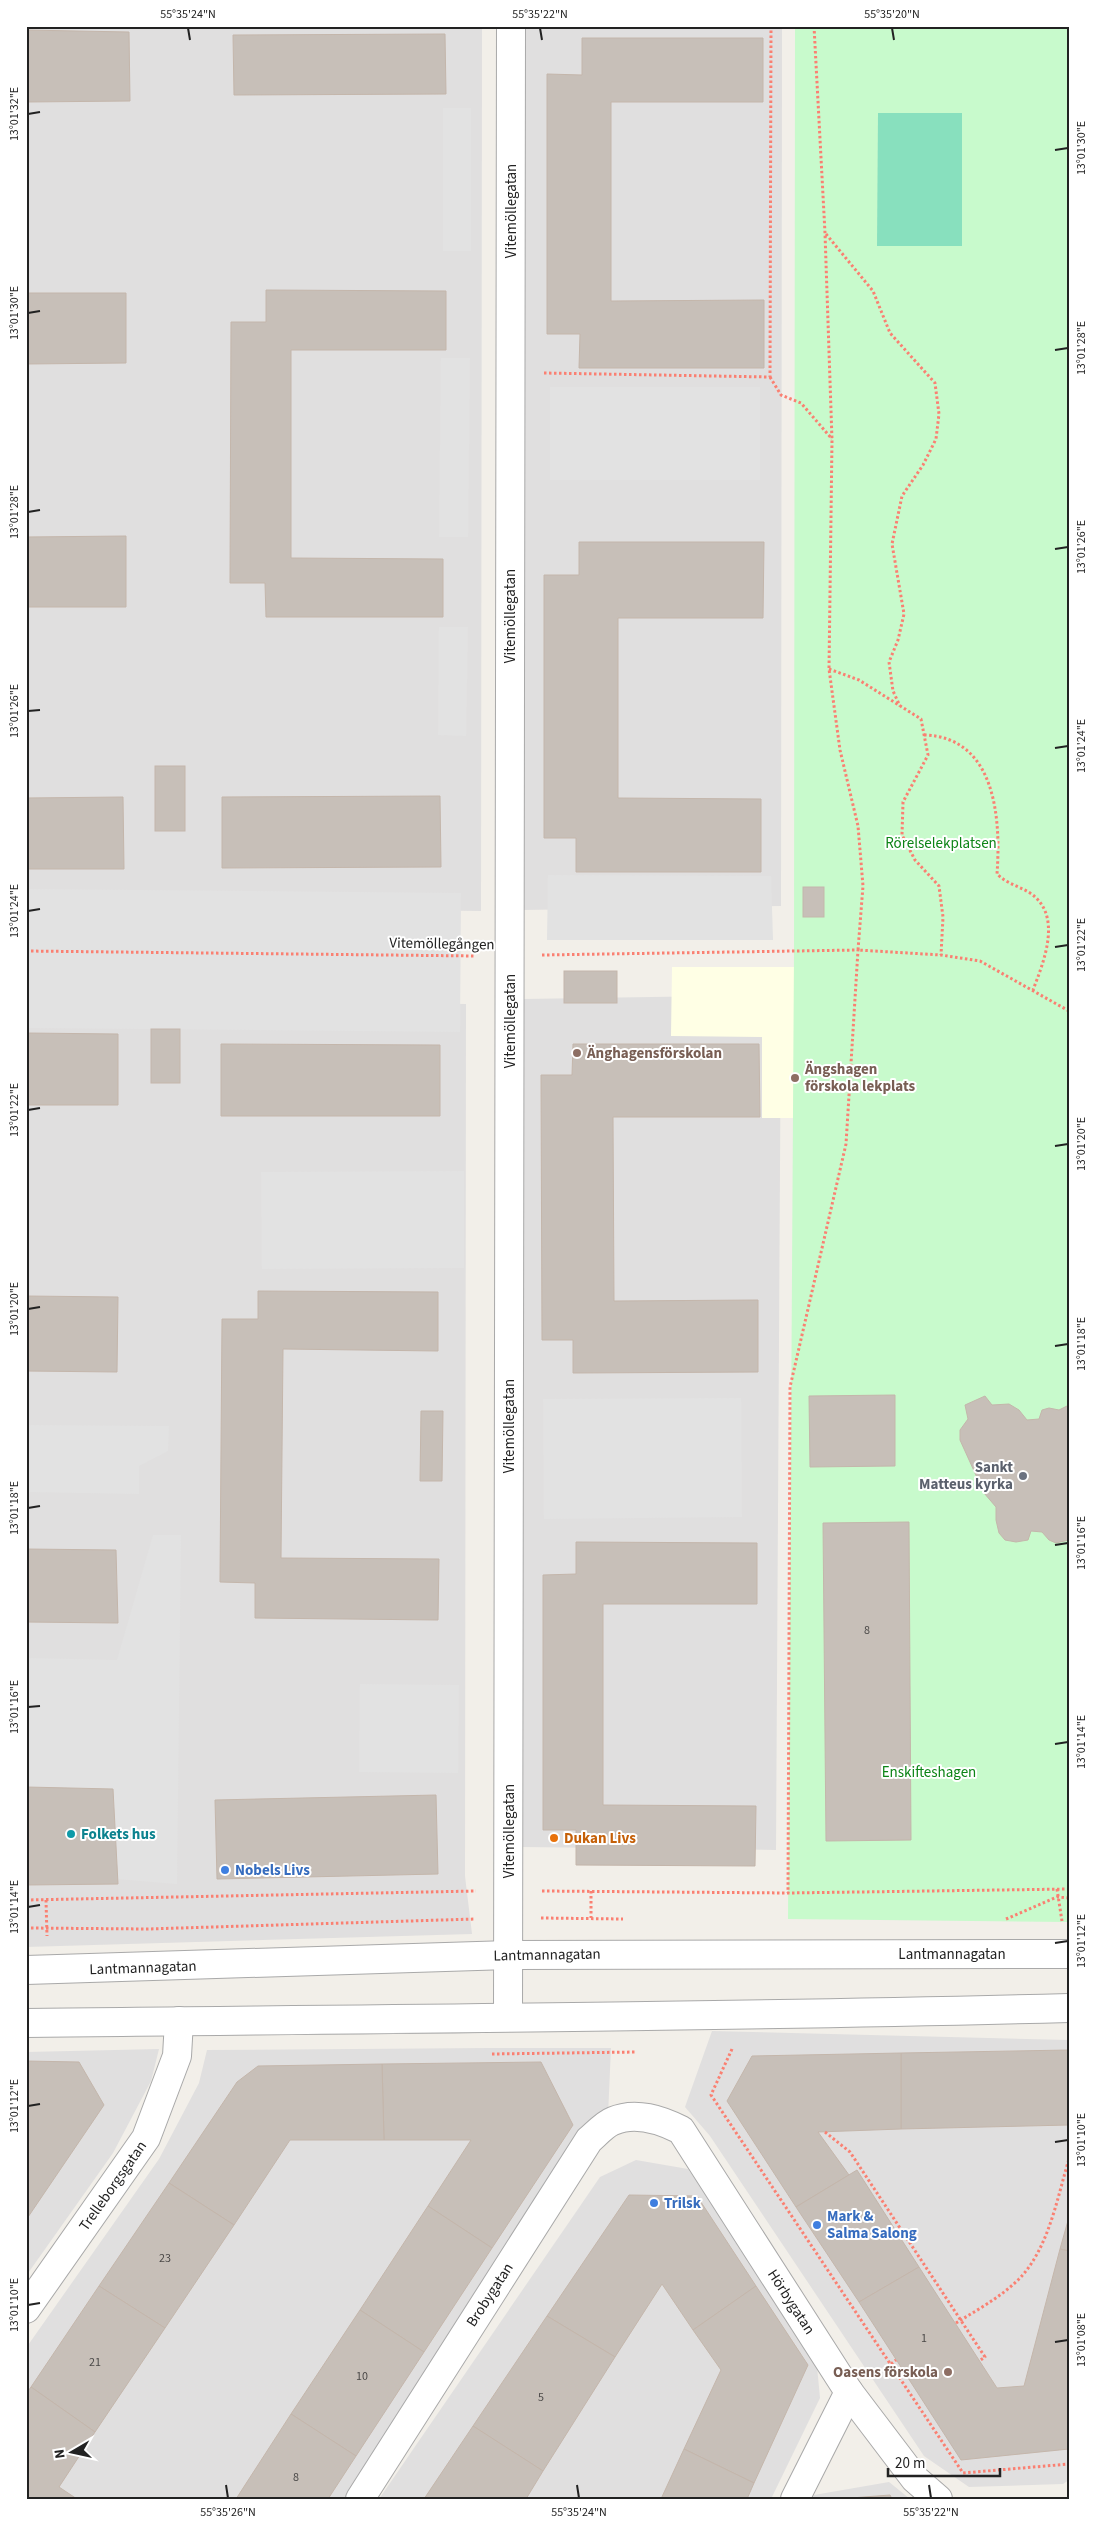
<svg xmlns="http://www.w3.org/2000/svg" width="1095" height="2525" font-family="'Source Sans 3',sans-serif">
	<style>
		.residential { fill: #e0dfdf }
		.education { fill: #ffffe5 }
		.park { fill: #c8facc }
		.pitch { fill: #88e0be }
		.parking { fill: #e2e2e2 }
		.building { fill: #c7bfb8; stroke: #c4b6ab }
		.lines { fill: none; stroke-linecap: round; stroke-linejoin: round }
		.minor-casing { stroke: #a9a9a9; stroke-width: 30 }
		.path { stroke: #fa8072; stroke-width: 3; stroke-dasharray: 2.5 2.5; stroke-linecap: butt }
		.minor { stroke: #fff; stroke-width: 28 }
		.ticks { fill: none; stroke: #222; stroke-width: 2 }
		.education-dot { fill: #8d6e63; stroke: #fff; stroke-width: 2 }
		.worship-dot { fill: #6b7280; stroke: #fff; stroke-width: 2 }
		.culture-dot { fill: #0f9aa8; stroke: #fff; stroke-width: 2 }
		.food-dot { fill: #e8710a; stroke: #fff; stroke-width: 2 }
		.shop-dot { fill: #3f7fe0; stroke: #fff; stroke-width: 2 }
		.labels { text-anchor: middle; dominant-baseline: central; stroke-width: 4; stroke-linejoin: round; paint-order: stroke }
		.number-label { font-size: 12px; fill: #4b4948 }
		.street-label { font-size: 15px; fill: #222; stroke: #fff }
		.park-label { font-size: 15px; fill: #0c8416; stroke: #fff }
		.education-label { font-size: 15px; font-weight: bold; fill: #785e54; stroke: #fff; text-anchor: start }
		.worship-label { font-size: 15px; font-weight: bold; fill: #5b616d; stroke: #fff; text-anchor: end }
		.culture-label { font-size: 15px; font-weight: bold; fill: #0d838f; stroke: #fff; text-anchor: start }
		.food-label { font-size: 15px; font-weight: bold; fill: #c56008; stroke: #fff; text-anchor: start }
		.shop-label { font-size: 15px; font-weight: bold; fill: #366cbe; stroke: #fff; text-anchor: start }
		.neatline { fill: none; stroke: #222; stroke-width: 2 }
		.ticks-label { font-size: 12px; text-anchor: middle; fill: #222 }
	</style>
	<rect width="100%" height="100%" fill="#f2efe9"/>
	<!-- residential -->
	<g class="residential">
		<polygon points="782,26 781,906 523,910 524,27"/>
		<polygon points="26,27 482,27 481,911 26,906"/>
		<polygon points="781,995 776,1850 522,1847 523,999"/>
		<polygon points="26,999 466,1004 465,1876 472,1934 26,1947"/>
		<polygon points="712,2031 1069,2040 1069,2480 1063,2484 969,2487 924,2456 710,2136 685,2107"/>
		<polygon points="488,2048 611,2048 607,2138 561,2160 344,2499 26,2499 26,2348 159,2159 199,2083 207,2050"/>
		<polygon points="159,2049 151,2081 113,2153 26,2276 26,2052"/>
		<polygon points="636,2160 688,2169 816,2356 820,2398 771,2499 379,2499 600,2177"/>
		<polygon points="889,2482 910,2499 812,2499 814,2495"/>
	</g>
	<!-- education -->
	<polygon class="education" points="672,967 828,967 827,1118 762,1118 762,1037 671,1036"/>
	<!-- park -->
	<polygon class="park" points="795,26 1069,26 1069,1922 788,1919 794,951"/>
	<!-- pitch -->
	<polygon class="pitch" points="878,113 962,113 962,246 877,246"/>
	<!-- parking -->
	<g class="parking">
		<rect x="443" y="108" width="28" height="143"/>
		<polygon points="441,358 470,358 468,537 439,537"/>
		<rect x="550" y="387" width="210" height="93"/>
		<polygon points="439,627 468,627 466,736 438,735"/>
		<polygon points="548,875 771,876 773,940 547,940"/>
		<polygon points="26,889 461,893 460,1032 26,1028"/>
		<polygon points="464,1171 464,1268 262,1269 261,1172"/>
		<polygon points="741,1398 742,1517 544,1519 543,1399"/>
		<polygon points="26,1425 169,1426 168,1451 139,1466 139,1494 26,1492"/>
		<polygon points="153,1535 181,1535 177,1884 117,1879 113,1789 26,1787 26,1658 117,1660"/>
		<polygon points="360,1684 459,1685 458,1773 359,1772"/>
	</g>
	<!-- building -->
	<g class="building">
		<polygon points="26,30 129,32 130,101 26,102"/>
		<polygon points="445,34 446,94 234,95 233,35"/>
		<polygon points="582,38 763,38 763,102 611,102 611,301 764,300 764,368 579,368 580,334 547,334 547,74 582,75"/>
		<polygon points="266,290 446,291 446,350 291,350 291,558 443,559 443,617 266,617 265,583 230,583 231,322 266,322"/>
		<polygon points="26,293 126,293 126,363 26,364"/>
		<polygon points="126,536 126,607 26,607 26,537"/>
		<polygon points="579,542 764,542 763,618 618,618 618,798 761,799 761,872 576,872 576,838 544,838 544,575 579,575"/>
		<rect x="155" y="766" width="30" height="65"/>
		<polygon points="440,796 441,867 222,868 222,797"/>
		<polygon points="123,797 124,869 26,869 26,798"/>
		<rect x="803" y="887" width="21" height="30"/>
		<rect x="564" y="971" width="53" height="32"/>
		<rect x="151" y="1029" width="29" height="54"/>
		<polygon points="26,1033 118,1034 118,1105 26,1105"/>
		<polygon points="221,1044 440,1045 440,1116 221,1116"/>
		<polygon points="573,1044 759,1044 760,1117 613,1117 614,1301 758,1300 758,1372 573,1373 573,1340 542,1340 541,1075 572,1075"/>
		<polygon points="258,1291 438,1292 438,1351 283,1349 281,1558 439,1559 438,1620 255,1618 255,1583 220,1582 222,1319 258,1319"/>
		<polygon points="26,1296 118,1297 117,1372 26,1371"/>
		<polygon points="895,1395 895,1466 810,1467 809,1396"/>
		<polygon points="985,1396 992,1405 1009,1404 1019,1410 1027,1420 1039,1419 1042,1410 1049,1408 1059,1410 1069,1405 1069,1540 1056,1543 1049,1540 1042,1532 1031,1531 1028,1540 1016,1542 1005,1540 999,1533 996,1520 996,1507 984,1493 960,1440 960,1430 968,1419 965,1405"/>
		<polygon points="421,1411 443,1411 442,1481 420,1481"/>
		<polygon points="909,1522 911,1840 826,1841 823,1523"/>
		<polygon points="576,1542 757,1543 757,1604 603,1604 603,1805 756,1806 755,1866 576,1865 576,1830 543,1830 543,1575 576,1574"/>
		<polygon points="26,1549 116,1550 118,1623 26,1622"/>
		<polygon points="26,1787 113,1789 118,1884 26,1885"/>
		<polygon points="436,1795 438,1874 217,1879 215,1800"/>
		<polygon points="1069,2050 1069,2125 901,2129 901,2053"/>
		<polygon points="901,2053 901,2129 818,2132 849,2175 796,2207 727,2101 752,2056"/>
		<polygon points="26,2061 79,2062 104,2105 26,2220"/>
		<polygon points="541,2062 573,2125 492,2248 428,2206 471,2140 384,2140 382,2064"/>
		<polygon points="382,2064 384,2140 290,2140 234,2225 169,2183 237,2082 258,2066"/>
		<polygon points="857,2170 919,2267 859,2302 796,2207"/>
		<polygon points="169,2183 234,2225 165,2328 99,2286"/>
		<polygon points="629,2195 697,2196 756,2286 693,2330 662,2284 615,2357 547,2316"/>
		<polygon points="428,2206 492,2248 424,2352 360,2310"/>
		<polygon points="1069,2217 1069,2251 1060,2249"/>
		<polygon points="1060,2249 1069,2251 1069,2449 961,2460 859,2302 919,2267 997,2388 1024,2386"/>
		<polygon points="99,2286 165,2328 95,2432 31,2387"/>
		<polygon points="756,2286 808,2365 754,2483 684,2449 721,2370 693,2330"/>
		<polygon points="360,2310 424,2352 356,2456 291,2414"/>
		<polygon points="547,2316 615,2357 543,2471 473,2426"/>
		<polygon points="31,2387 95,2432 59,2487 77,2499 26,2499 26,2394"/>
		<polygon points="291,2414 356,2456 328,2499 236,2499"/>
		<polygon points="473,2426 543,2471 526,2499 424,2499"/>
		<polygon points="684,2449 754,2483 747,2499 661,2499"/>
		<polygon points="890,2495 892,2499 838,2499"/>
	</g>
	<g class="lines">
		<!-- minor casing -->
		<g class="minor-casing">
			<g id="minor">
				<polyline points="26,1970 509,1955 1069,1954"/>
				<polyline points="508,2016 511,26"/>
				<path d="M26,2023c348,-4 695,-6 1043,-15"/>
				<polyline points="26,2309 146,2138 177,2056 179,2021"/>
				<path d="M360,2499l229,-359c7,-6 16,-16 24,-19 23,-10 48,-1 68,9l168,262 66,87 23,20"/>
				<polyline points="795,2499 849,2392"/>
			</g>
		</g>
		<!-- path -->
		<g class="path">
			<polyline points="814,26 825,233 832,440 829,669 840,750 858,826 863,886 858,950 941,955 980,961 1069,1011"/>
			<polyline points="826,234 873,291 890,333 935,383 939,414 936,439 923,465 902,496 892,544 904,614 898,640 889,662 893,691 900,706"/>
			<polyline points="544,373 770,377 771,26"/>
			<polyline points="770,377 781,395 801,403 832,439"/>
			<polyline points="829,669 859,680 921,719 928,755 903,802 902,835 915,860 939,886 943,917 941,955"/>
			<path d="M924,735c72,2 77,84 73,139 10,10 22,12 33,19 33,22 14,68 3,97"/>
			<polyline points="26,951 476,956"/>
			<polyline points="542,955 858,950 846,1144 790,1387 788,1893"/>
			<polyline points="1057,1889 1062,1921"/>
			<polyline points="542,1891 788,1893 1069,1889"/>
			<polyline points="591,1891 591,1918"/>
			<polyline points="26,1900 476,1891"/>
			<polyline points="46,1900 47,1936"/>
			<polyline points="541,1918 623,1919"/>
			<polyline points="1006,1919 1057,1897 1069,1898"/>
			<polyline points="26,1928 147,1929 475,1919"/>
			<polyline points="732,2049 711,2095 963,2473 1069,2464"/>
			<polyline points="492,2054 636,2052"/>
			<polyline points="825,2132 850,2152 985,2357 979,2361"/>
			<path d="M956,2323c21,-13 45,-26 63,-44 30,-31 38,-81 50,-120"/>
			<polyline points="891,2364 896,2360"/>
		</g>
		<!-- minor -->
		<use href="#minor" class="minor"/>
	</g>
	<!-- ticks -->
	<path class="ticks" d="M188,28l2,12M540,28l2,12M892,28l2,12M28,114l12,-2M1055,150l13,-2M28,313l12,-2M1055,350l13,-2M28,512l12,-2M1055,549l13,-2M28,711l12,-1M1055,748l13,-2M28,911l12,-2M1055,947l13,-2M28,1110l12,-2M1055,1146l13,-2M28,1309l12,-2M1055,1346l13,-2M28,1508l12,-2M1055,1545l13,-2M28,1707l12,-1M1055,1744l13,-2M28,1907l12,-2M1055,1943l13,-2M28,2106l12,-2M1055,2142l13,-2M28,2305l12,-2M1055,2342l13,-2M226,2485l2,13M577,2485l2,13M929,2485l2,13"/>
	<!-- markers -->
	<g class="education-dot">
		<circle cx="577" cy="1053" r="5"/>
		<circle cx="795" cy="1078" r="5"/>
		<circle cx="948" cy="2372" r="5"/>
	</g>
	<circle class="worship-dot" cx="1023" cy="1476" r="5"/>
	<circle class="culture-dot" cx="71" cy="1834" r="5"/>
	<circle class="food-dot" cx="554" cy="1838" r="5"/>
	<g class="shop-dot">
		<circle cx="225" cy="1870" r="5"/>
		<circle cx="654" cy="2203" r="5"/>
		<circle cx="817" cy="2225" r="5"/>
	</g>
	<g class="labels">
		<!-- number labels -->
		<g class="number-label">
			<text x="867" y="1630">8</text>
			<text x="165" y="2258">23</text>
			<text x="924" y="2338">1</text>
			<text x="95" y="2362">21</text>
			<text x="362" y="2376">10</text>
			<text x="541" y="2397">5</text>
			<text x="296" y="2477">8</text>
		</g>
		<!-- street labels -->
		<g class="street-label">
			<text transform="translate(511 211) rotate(-90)">Vitemöllegatan</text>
			<text transform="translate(510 616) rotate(-90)">Vitemöllegatan</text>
			<text transform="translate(442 944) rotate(1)">Vitemöllegången</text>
			<text transform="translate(510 1021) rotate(-90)">Vitemöllegatan</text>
			<text transform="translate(509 1426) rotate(-90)">Vitemöllegatan</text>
			<text transform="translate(509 1831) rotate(-90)">Vitemöllegatan</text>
			<text x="952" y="1954">Lantmannagatan</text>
			<text transform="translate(547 1955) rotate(-1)">Lantmannagatan</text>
			<text transform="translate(143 1968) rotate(-2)">Lantmannagatan</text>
			<text transform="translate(113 2186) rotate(-55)">Trelleborgsgatan</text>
			<text transform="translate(490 2295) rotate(-57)">Brobygatan</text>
			<text transform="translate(791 2302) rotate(57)">Hörbygatan</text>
		</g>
		<!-- park labels -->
		<g class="park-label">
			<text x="941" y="843">Rörelselekplatsen</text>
			<text x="929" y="1772">Enskifteshagen</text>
		</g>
		<!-- education labels -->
		<g class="education-label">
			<text x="587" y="1053">Änghagensförskolan</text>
			<text x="805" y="1069">Ängshagen<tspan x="805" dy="17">förskola lekplats</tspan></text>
			<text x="938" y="2372" text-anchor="end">Oasens förskola</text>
		</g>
		<!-- worship labels -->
		<g class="worship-label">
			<text x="1013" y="1467">Sankt<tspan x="1013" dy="17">Matteus kyrka</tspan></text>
		</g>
		<!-- culture labels -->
		<g class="culture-label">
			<text x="81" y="1834">Folkets hus</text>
		</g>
		<!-- food labels -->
		<g class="food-label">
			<text x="564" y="1838">Dukan Livs</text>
		</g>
		<!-- shop labels -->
		<g class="shop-label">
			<text x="235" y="1870">Nobels Livs</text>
			<text x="664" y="2203">Trilsk</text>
			<text x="827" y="2216">Mark &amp;<tspan x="827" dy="17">Salma Salong</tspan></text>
		</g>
	</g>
	<!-- border -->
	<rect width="1095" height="2525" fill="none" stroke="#ffffff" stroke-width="55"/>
	<!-- north arrow -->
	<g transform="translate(72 2452) rotate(261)" stroke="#ffffff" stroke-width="4" paint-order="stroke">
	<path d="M0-4L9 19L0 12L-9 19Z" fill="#222222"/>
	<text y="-8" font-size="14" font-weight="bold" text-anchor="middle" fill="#222222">N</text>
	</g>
	<!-- scale -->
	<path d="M888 2468v8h112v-8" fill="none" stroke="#222222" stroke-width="2.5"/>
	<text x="895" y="2468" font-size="15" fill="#222222" stroke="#ffffff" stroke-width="4" paint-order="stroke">20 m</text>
	<rect x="28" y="28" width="1040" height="2470" class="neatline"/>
	<g class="ticks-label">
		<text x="188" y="18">55°35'24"N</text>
		<text x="540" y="18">55°35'22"N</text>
		<text x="892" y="18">55°35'20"N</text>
		<text transform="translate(14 114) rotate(-90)" y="4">13°01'32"E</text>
		<text transform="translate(1081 148) rotate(-90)" y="4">13°01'30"E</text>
		<text transform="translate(14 313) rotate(-90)" y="4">13°01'30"E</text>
		<text transform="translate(1081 348) rotate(-90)" y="4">13°01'28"E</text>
		<text transform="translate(14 512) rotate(-90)" y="4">13°01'28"E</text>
		<text transform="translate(1081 547) rotate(-90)" y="4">13°01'26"E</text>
		<text transform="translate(14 711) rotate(-90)" y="4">13°01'26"E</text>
		<text transform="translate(1081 746) rotate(-90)" y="4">13°01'24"E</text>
		<text transform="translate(14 911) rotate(-90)" y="4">13°01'24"E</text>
		<text transform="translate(1081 945) rotate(-90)" y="4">13°01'22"E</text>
		<text transform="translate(14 1110) rotate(-90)" y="4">13°01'22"E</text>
		<text transform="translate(1081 1144) rotate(-90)" y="4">13°01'20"E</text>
		<text transform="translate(14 1309) rotate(-90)" y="4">13°01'20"E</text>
		<text transform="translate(1081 1344) rotate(-90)" y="4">13°01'18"E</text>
		<text transform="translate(14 1508) rotate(-90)" y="4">13°01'18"E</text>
		<text transform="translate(1081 1543) rotate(-90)" y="4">13°01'16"E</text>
		<text transform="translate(14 1707) rotate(-90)" y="4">13°01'16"E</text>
		<text transform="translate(1081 1742) rotate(-90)" y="4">13°01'14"E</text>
		<text transform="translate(14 1907) rotate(-90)" y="4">13°01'14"E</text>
		<text transform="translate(1081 1941) rotate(-90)" y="4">13°01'12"E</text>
		<text transform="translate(14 2106) rotate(-90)" y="4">13°01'12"E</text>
		<text transform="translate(1081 2140) rotate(-90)" y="4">13°01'10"E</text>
		<text transform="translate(14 2305) rotate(-90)" y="4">13°01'10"E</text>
		<text transform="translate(1081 2340) rotate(-90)" y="4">13°01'08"E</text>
		<text x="228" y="2516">55°35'26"N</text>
		<text x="579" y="2516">55°35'24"N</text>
		<text x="931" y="2516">55°35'22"N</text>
	</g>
</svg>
